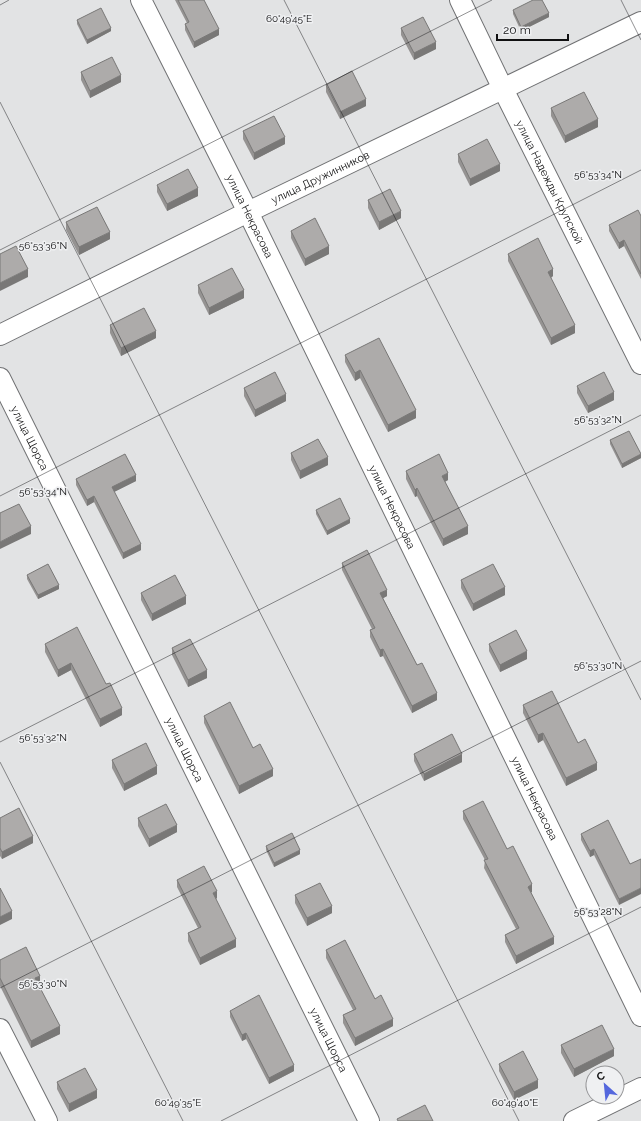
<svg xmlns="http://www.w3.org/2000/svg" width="641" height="1121" font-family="Raleway,sans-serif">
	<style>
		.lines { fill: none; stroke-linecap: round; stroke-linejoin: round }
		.minor-casing { stroke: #717274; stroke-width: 22 }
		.minor { stroke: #fff; stroke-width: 20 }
		.wall { fill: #959392 }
		.shaded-wall { fill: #797877 }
		.building { fill: #adabaa; stroke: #797877 }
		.ticks { fill: none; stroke: #101011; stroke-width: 1; stroke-opacity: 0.45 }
		.labels { text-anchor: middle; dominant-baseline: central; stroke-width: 3; stroke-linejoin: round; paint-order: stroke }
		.street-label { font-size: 11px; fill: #101011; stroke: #eff0f2 }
		.ticks-label { font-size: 10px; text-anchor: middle; fill: #101011; stroke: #eff0f2; stroke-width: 3; stroke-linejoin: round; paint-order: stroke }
	</style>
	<rect width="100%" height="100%" fill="#e2e3e4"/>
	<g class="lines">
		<!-- minor casing -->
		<g class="minor-casing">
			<g id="minor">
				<path id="s1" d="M141,0l107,212 393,804"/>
				<path id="s2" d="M460,0l43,89 138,275"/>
				<path id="s3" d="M0,335l248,-123 393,-190"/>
				<path id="s4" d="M0,378l369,743"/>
				<polyline points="0,1029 47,1121"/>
				<polyline points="574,1121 641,1088"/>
			</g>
		</g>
		<!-- minor -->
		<use href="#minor" class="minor"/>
	</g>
	<!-- wall -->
	<g class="wall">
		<polygon points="175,0 204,0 219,35 194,48 185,30 185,24 187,23"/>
		<polygon points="513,10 549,17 521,31 513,14"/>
		<polygon points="77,20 111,31 87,44 77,24"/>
		<polygon points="401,28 436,49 414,60 401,35"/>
		<polygon points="81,72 121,82 90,98 81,80"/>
		<polygon points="326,85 366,106 340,119 326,92"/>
		<polygon points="551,108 598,127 565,143 551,116"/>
		<polygon points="243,131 285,144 254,160 243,139"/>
		<polygon points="458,154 500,171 470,186 458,162"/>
		<polygon points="157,185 198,196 167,211 157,192"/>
		<polygon points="368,200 401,218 379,230 368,208"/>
		<polygon points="641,216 641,279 624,246 619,249 609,231 609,225"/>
		<polygon points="66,222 110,239 79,255 66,230"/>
		<polygon points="291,231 329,254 305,266 291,238"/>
		<polygon points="508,254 553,276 551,278 575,333 551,345 508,261"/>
		<polygon points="198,285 244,298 209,315 198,293"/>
		<polygon points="110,325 156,338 121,356 110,333"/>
		<polygon points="345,355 416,418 388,432 360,378 355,381 345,362"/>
		<polygon points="577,386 614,400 588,413 577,393"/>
		<polygon points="244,388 286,401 255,417 244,396"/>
		<polygon points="610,440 641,458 622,468 610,444"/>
		<polygon points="291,453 328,465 300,479 291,460"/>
		<polygon points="406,471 448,480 445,482 468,534 443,546 417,496 415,497 406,479"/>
		<polygon points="76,479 136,481 114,492 141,550 123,559 94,502 87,506 76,485"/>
		<polygon points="316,510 350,523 327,535 316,514"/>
		<polygon points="342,563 387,596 383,598 417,665 437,700 412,713 383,656 380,657 370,637 370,630 372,629 342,570"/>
		<polygon points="27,575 59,589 38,599 27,579"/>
		<polygon points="461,580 505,595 473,611 461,588"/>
		<polygon points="141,593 186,604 152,621 141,600"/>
		<polygon points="45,644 106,684 122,715 100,727 71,670 58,677 45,652"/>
		<polygon points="489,644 527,659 500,672 489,651"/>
		<polygon points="172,648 207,678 188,687 172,655"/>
		<polygon points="523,705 578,743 597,770 566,786 543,740 538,743 523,713"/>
		<polygon points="204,716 253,748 273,776 239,794 204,723"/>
		<polygon points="414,754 462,762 424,781 414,761"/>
		<polygon points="112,760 157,774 124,791 112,768"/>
		<polygon points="463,811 507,849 532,892 531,892 554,944 516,964 505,942 505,935 516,929 484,868 485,860 463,819"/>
		<polygon points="0,818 33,843 2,859 0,856"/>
		<polygon points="138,818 177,832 149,847 138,826"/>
		<polygon points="581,834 630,864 619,905 594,855 590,857 581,840"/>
		<polygon points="266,846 300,854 274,867 266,850"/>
		<polygon points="177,880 217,898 216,899 236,947 200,965 188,941 188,933 198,928 177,887"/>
		<polygon points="295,895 332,913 307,926 295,903"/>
		<polygon points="326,950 375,999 393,1026 355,1046 343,1023 343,1015 353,1010 326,958"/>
		<polygon points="0,960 40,983 38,984 60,1034 31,1048 0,986"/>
		<polygon points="230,1011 294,1071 269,1084 246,1039 242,1041 230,1017"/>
		<polygon points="561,1045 614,1056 574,1077 561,1053"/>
		<polygon points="499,1064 538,1088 514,1100 499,1071"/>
		<polygon points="57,1082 97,1098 69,1112 57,1089"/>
	</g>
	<!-- shaded-wall -->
	<g class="shaded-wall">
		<polygon points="549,13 549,17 521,31 521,27"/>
		<polygon points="111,28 111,31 87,44 87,40"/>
		<polygon points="219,29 219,35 194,48 194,42"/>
		<polygon points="436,42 436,49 414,60 414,53"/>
		<polygon points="121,75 121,82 90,98 90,91"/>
		<polygon points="366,99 366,106 340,119 340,112"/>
		<polygon points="598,119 598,127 565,143 565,136"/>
		<polygon points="285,137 285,144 254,160 254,153"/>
		<polygon points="500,164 500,171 470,186 470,179"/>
		<polygon points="198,188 198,196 167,211 167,204"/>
		<polygon points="401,211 401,218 379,230 379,222"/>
		<polygon points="110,232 110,239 79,255 79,247"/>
		<polygon points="624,240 624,246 619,249 619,243"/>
		<polygon points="329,246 329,254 305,266 305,259"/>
		<polygon points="28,269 28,277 0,291 0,283"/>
		<polygon points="553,269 553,276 548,279 548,272"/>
		<polygon points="244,290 244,298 209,315 209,308"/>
		<polygon points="575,325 575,333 551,345 551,338"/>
		<polygon points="156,331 156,338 121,356 121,348"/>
		<polygon points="360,370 360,378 355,381 355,373"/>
		<polygon points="614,392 614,400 588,413 588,406"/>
		<polygon points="286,394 286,401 255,417 255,410"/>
		<polygon points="416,410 416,418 388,432 388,425"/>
		<polygon points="641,454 641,458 622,468 622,464"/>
		<polygon points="328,457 328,465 300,479 300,471"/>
		<polygon points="448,473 448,480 442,483 442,476"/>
		<polygon points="136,475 136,481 112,493 112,487"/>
		<polygon points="417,488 417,496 415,497 415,490"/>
		<polygon points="94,496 94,502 87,506 87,500"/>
		<polygon points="350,519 350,523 327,535 327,531"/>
		<polygon points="31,526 31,534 0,549 0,542"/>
		<polygon points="468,526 468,534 443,546 443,539"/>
		<polygon points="141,544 141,550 123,559 123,553"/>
		<polygon points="59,585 59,589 38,599 38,595"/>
		<polygon points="505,587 505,595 473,611 473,604"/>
		<polygon points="387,590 387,596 380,600 380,593"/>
		<polygon points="186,596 186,604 152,621 152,614"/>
		<polygon points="383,649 383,656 380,657 380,650"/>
		<polygon points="527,651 527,659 500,672 500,665"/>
		<polygon points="71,663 71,670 58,677 58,670"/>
		<polygon points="207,670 207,678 188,687 188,680"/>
		<polygon points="437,693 437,700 412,713 412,706"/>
		<polygon points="122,708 122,715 100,727 100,719"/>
		<polygon points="543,733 543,740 538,743 538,735"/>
		<polygon points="462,754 462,762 424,781 424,774"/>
		<polygon points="597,763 597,770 566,786 566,778"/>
		<polygon points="157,766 157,774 124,791 124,784"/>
		<polygon points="273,769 273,776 239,794 239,786"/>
		<polygon points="177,825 177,832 149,847 149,839"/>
		<polygon points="33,836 33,843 2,859 2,852"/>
		<polygon points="594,849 594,855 590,857 590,851"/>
		<polygon points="300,850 300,854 274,867 274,863"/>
		<polygon points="532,884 532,892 528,894 528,887"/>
		<polygon points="641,888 641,894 619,905 619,899"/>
		<polygon points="217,891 217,898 213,900 213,893"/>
		<polygon points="332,906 332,913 307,926 307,918"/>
		<polygon points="12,911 12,919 0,925 0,917"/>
		<polygon points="554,937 554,944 516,964 516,956"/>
		<polygon points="236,939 236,947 200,965 200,958"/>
		<polygon points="40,976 40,983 35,985 35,978"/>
		<polygon points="393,1019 393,1026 355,1046 355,1038"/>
		<polygon points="60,1026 60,1034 31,1048 31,1041"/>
		<polygon points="246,1033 246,1039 242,1041 242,1035"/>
		<polygon points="614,1049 614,1056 574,1077 574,1069"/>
		<polygon points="294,1065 294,1071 269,1084 269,1078"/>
		<polygon points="538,1080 538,1088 514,1100 514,1092"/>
		<polygon points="97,1090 97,1098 69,1112 69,1104"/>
	</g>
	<!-- building -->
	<g class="building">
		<polygon points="178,0 204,0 219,29 194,42 185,24 189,22"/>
		<polygon points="533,0 542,0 549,13 521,27 513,10"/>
		<polygon points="101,8 111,28 87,40 77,20"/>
		<polygon points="423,17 436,42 414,53 401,28"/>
		<polygon points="112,57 121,75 90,91 81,72"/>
		<polygon points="352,71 366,99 340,112 326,85"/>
		<polygon points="584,92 598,119 565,136 551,108"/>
		<polygon points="274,116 285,137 254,153 243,131"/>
		<polygon points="487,139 500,164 470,179 458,154"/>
		<polygon points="188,169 198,188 167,204 157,185"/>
		<polygon points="390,189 401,211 379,222 368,200"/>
		<polygon points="97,207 110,232 79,247 66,222"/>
		<polygon points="638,210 641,216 641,274 624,240 619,243 609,225"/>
		<polygon points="315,218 329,246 305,259 291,231"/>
		<polygon points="538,238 553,269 548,272 575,325 551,338 508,254"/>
		<polygon points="16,246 28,269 0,283 0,254"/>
		<polygon points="232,268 244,290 209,308 198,285"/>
		<polygon points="144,308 156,331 121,348 110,325"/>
		<polygon points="379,338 416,410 388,425 360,370 355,373 345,355"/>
		<polygon points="275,372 286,394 255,410 244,388"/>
		<polygon points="604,372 614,392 588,406 577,386"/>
		<polygon points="629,431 641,454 622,464 610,440"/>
		<polygon points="318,439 328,457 300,471 291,453"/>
		<polygon points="125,454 136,475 112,487 141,544 123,553 94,496 87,500 76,479"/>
		<polygon points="439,454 448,473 442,476 468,526 443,539 417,488 415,490 406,471"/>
		<polygon points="340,498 350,519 327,531 316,510"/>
		<polygon points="19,504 31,526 0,542 0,513"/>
		<polygon points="367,550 387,590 380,593 417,665 422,663 437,693 412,706 383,649 380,650 370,630 375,628 342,563"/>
		<polygon points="48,564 59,585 38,595 27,575"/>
		<polygon points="493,564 505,587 473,604 461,580"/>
		<polygon points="175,575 186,596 152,614 141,593"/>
		<polygon points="77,627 106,684 110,683 122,708 100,719 71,663 58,670 45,644"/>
		<polygon points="516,630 527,651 500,665 489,644"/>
		<polygon points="190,639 207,670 188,680 172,648"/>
		<polygon points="552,691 578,743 585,739 597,763 566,778 543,733 538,735 523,705"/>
		<polygon points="230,702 253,748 260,744 273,769 239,786 204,716"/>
		<polygon points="452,734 462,754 424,774 414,754"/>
		<polygon points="146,743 157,766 124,784 112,760"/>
		<polygon points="483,801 507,849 513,846 532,884 528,887 554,937 516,956 505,935 519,928 484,860 488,859 463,811"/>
		<polygon points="166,804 177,825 149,839 138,818"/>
		<polygon points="19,808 33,836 2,852 0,848 0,818"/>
		<polygon points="608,820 630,864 641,859 641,888 619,899 594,849 590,851 581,834"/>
		<polygon points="292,833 300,850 274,863 266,846"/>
		<polygon points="204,866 217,891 213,893 236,939 200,958 188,933 201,927 177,880"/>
		<polygon points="320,883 332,906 307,918 295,895"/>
		<polygon points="0,888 12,911 0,917"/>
		<polygon points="345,940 375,999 381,995 393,1019 355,1038 343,1015 356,1009 326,950"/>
		<polygon points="26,947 40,976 35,978 60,1026 31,1041 0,978 0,960"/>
		<polygon points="259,995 294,1065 269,1078 246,1033 242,1035 230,1011"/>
		<polygon points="602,1025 614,1049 574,1069 561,1045"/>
		<polygon points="523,1051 538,1080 514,1092 499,1064"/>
		<polygon points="85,1068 97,1090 69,1104 57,1082"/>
		<polygon points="425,1105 433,1121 398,1121 397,1119"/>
	</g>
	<!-- ticks -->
	<path class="ticks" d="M284,0l357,700M621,0l20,40M0,5l9,-5M0,102l519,1019M0,250l492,-250M0,496l641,-326M0,742l641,-327M0,762l183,359M0,988l641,-327M221,1121l420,-214"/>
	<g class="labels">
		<!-- street labels -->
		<g class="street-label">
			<text stroke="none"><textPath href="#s3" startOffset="357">улица Дружинников</textPath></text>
			<text stroke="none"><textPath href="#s2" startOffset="203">улица Надежды Крупской</textPath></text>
			<text stroke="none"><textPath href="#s1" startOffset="242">улица Некрасова</textPath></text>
			<text stroke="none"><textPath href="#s4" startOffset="67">улица Щорса</textPath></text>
			<text stroke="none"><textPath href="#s1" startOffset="566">улица Некрасова</textPath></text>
			<text stroke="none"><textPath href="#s4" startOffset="415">улица Щорса</textPath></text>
			<text stroke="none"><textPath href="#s1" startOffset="890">улица Некрасова</textPath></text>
			<text stroke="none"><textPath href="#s4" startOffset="739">улица Щорса</textPath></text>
		</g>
	</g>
	<g class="ticks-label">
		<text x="289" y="22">60°49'45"E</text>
		<text x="598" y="178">56°53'34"N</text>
		<text x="43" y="249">56°53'36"N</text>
		<text x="598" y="423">56°53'32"N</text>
		<text x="43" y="495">56°53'34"N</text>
		<text x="598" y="669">56°53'30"N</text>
		<text x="43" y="741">56°53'32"N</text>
		<text x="598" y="915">56°53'28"N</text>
		<text x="43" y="987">56°53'30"N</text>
		<text x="178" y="1106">60°49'35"E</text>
		<text x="515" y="1106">60°49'40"E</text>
	</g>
	<!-- north arrow -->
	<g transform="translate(605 1085) rotate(333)"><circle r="19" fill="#eff0f2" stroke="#969698"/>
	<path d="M0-3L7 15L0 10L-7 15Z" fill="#5467dd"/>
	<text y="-6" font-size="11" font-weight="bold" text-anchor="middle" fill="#101011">С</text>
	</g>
	<!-- scale -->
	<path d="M497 34v6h71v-6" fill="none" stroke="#101011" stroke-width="2"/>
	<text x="503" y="34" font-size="12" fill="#101011" stroke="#eff0f2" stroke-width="3" paint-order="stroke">20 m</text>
</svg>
